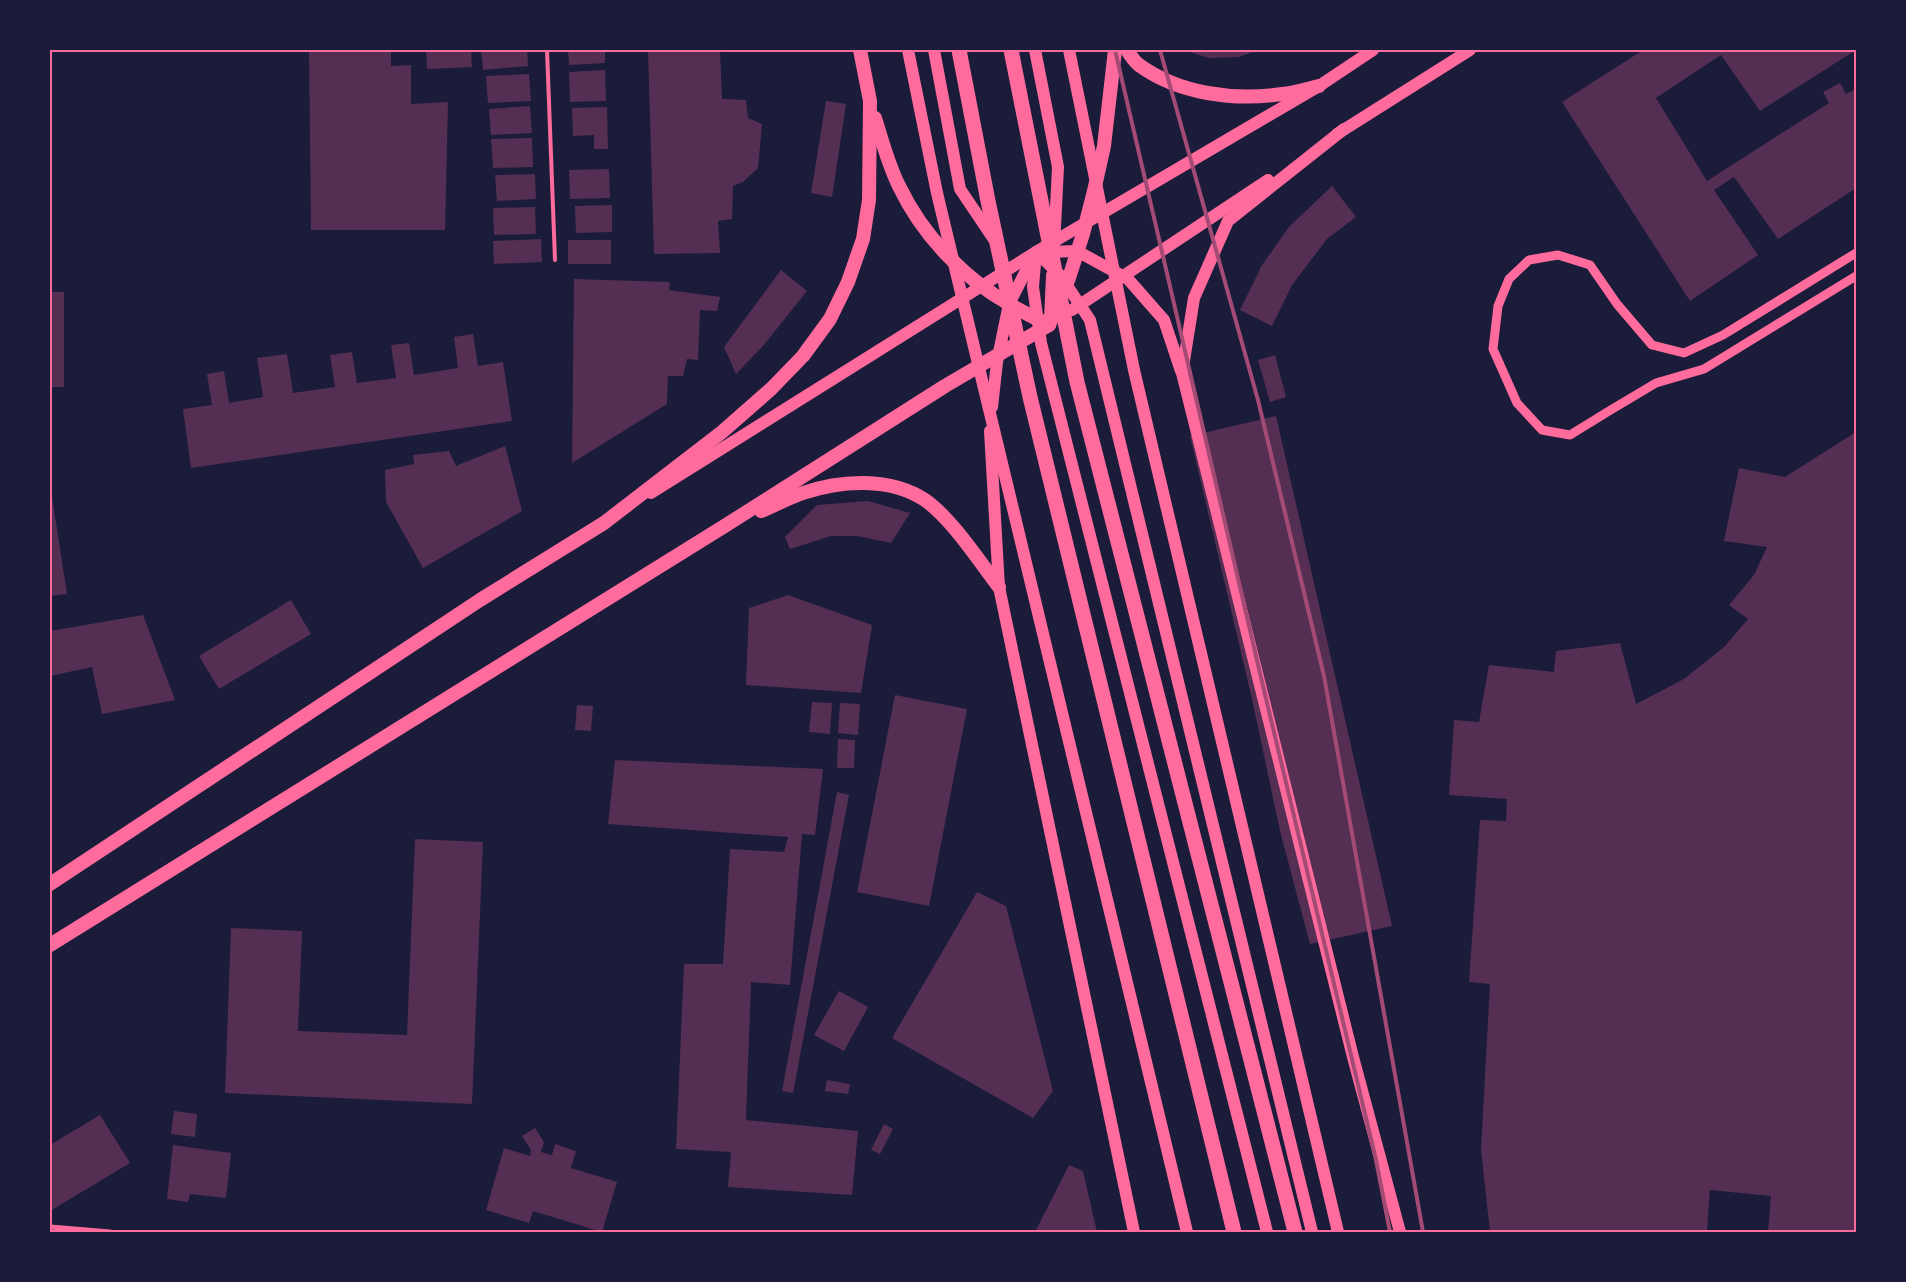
<svg xmlns="http://www.w3.org/2000/svg" width="1906" height="1282" font-family="'Alegreya Sans',sans-serif">
	<style>
		.building { fill: #542f53 }
		.lines { fill: none; stroke-linecap: round; stroke-linejoin: round }
		.service { stroke: #ff6b9d; stroke-width: 4 }
		.minor { stroke: #ff6b9d; stroke-width: 5 }
		.tertiary { stroke: #ff6b9d; stroke-width: 9 }
		.primary { stroke: #ff6b9d; stroke-width: 12 }
		.trunk { stroke: #ff6b9d; stroke-width: 14 }
		.motorway { stroke: #ff6b9d; stroke-width: 15 }
		.rail { stroke: #a44b75; stroke-width: 4 }
		.neatline { fill: none; stroke: #ff6b9d; stroke-width: 2 }
	</style>
	<rect width="100%" height="100%" fill="#1b1b3a"/>
	<!-- building -->
	<g class="building">
		<polygon points="309,50 391,50 391,66 411,65 411,104 448,102 445,230 311,230"/>
		<polygon points="426,50 471,50 472,67 427,69"/>
		<polygon points="481,50 527,50 528,66 483,70"/>
		<polygon points="568,50 605,50 605,63 569,65"/>
		<polygon points="648,50 720,50 722,99 746,100 748,118 762,124 758,168 743,182 733,186 732,219 718,221 720,253 654,254"/>
		<polygon points="1183,50 1258,50 1239,57 1209,58"/>
		<polygon points="1643,50 1856,50 1760,111 1721,55 1656,98 1707,181 1829,103 1823,92 1840,83 1846,94 1856,89 1856,188 1778,239 1734,177 1714,190 1758,255 1690,301 1562,102"/>
		<polygon points="605,70 606,101 570,102 569,72"/>
		<polygon points="529,74 531,101 488,103 486,76"/>
		<polygon points="826,101 846,104 832,197 811,193"/>
		<polygon points="530,106 532,133 491,135 489,109"/>
		<polygon points="607,107 608,149 594,149 594,135 573,136 572,108"/>
		<polygon points="532,138 533,167 493,168 491,139"/>
		<polygon points="609,169 610,198 570,199 569,170"/>
		<polygon points="535,174 536,199 497,201 495,175"/>
		<polygon points="1332,186 1356,217 1327,239 1292,285 1272,326 1240,310 1262,265 1289,227"/>
		<polygon points="612,205 612,232 576,233 575,206"/>
		<polygon points="535,207 536,234 494,235 493,208"/>
		<polygon points="541,239 542,262 494,264 493,241"/>
		<rect x="568" y="240" width="43" height="24"/>
		<polygon points="781,270 807,291 763,346 736,374 724,347"/>
		<polygon points="574,279 670,282 669,290 720,297 717,311 700,310 698,360 687,359 683,376 668,376 667,404 572,463"/>
		<rect x="50" y="292" width="14" height="95"/>
		<polygon points="473,334 478,366 503,362 512,421 191,468 183,409 212,405 207,374 224,371 229,403 263,397 257,358 287,354 293,393 335,387 330,355 352,352 357,383 396,378 391,345 409,343 414,375 458,368 454,337"/>
		<polygon points="1275,355 1286,397 1270,402 1258,360"/>
		<polygon points="1276,416 1392,926 1310,944 1280,831 1252,699 1190,436"/>
		<polygon points="1856,432 1856,1232 1768,1232 1771,1196 1710,1190 1707,1232 1490,1232 1481,1150 1490,984 1469,982 1480,820 1506,821 1507,799 1449,795 1454,720 1479,722 1489,665 1554,672 1556,651 1620,643 1636,704 1684,679 1724,647 1748,619 1729,605 1754,575 1767,547 1724,541 1739,468 1785,477"/>
		<polygon points="505,446 522,511 423,568 386,502 385,470 414,464 413,455 449,451 456,466"/>
		<polygon points="50,484 67,594 50,596"/>
		<polygon points="868,501 910,513 891,543 857,536 831,536 790,549 785,537 817,505"/>
		<polygon points="788,595 872,625 861,693 746,685 749,608"/>
		<polygon points="291,600 311,634 219,689 199,656"/>
		<polygon points="143,615 175,700 102,714 92,667 50,676 50,631"/>
		<polygon points="895,695 967,709 929,906 857,892"/>
		<polygon points="812,702 832,703 830,734 809,732"/>
		<polygon points="840,703 860,704 858,735 838,733"/>
		<polygon points="577,705 593,706 591,731 575,730"/>
		<polygon points="838,739 855,740 854,768 837,768"/>
		<polygon points="615,760 823,769 815,835 802,834 790,985 751,982 746,1120 858,1131 852,1195 728,1187 731,1152 676,1149 684,964 723,964 730,849 784,852 788,837 608,824"/>
		<polygon points="837,792 849,795 793,1093 782,1091"/>
		<polygon points="415,839 483,842 472,1104 225,1093 231,928 302,931 298,1031 407,1035"/>
		<polygon points="977,892 1006,906 1053,1091 1033,1118 892,1038"/>
		<polygon points="839,991 868,1007 844,1051 814,1035"/>
		<polygon points="827,1080 850,1084 848,1094 825,1091"/>
		<polygon points="174,1111 197,1114 195,1137 171,1134"/>
		<polygon points="100,1115 130,1163 50,1211 50,1145"/>
		<polygon points="884,1124 893,1129 880,1154 871,1150"/>
		<polygon points="535,1128 544,1142 541,1152 552,1155 555,1144 576,1151 571,1168 617,1182 602,1232 533,1211 529,1223 486,1210 504,1148 530,1156 531,1150 522,1136"/>
		<polygon points="173,1145 231,1153 226,1198 190,1194 188,1202 167,1199"/>
		<polygon points="1069,1165 1083,1171 1097,1232 1035,1232"/>
	</g>
	<g class="lines">
		<!-- service -->
		<polyline class="service" points="547,50 555,260"/>
		<!-- minor -->
		<polyline class="minor" points="50,1227 110,1232"/>
		<!-- tertiary -->
		<polyline class="tertiary" points="1856,253 1723,335 1684,353 1652,345 1617,304 1590,265 1558,255 1529,260 1509,279 1498,306 1493,349 1517,403 1542,430 1570,435 1609,411 1656,383 1704,369 1856,276"/>
		<!-- primary -->
		<g class="primary">
			<polyline points="908,50 937,193 1187,1232"/>
			<polyline points="934,50 960,189 995,241"/>
			<polyline points="1035,50 1058,167 1054,247"/>
			<polyline points="1069,50 1134,370 1338,1232"/>
			<polyline points="1344,129 1228,221 1194,298 1182,373 1353,1057 1400,1232"/>
			<polyline points="1337,134 1470,50"/>
			<polyline points="1036,252 1060,275 1090,320 1312,1232"/>
			<polyline points="1036,252 1033,287 1041,343 1267,1232"/>
			<polyline points="1046,252 1077,251 1128,279 1164,320 1181,371"/>
			<polyline points="1072,310 1268,180"/>
			<polyline points="1050,320 1052,275"/>
			<polyline points="992,407 997,362 1009,304 1032,259"/>
			<polyline points="990,431 999,587 1134,1232"/>
			<polyline points="651,493 1036,252 1319,86 1373,50"/>
		</g>
		<!-- trunk -->
		<g class="trunk">
			<path d="M1127,50c3,5 7,11 12,15 40,29 95,36 143,29 12,-1 25,-5 37,-8"/>
			<path d="M875,118c7,22 13,46 24,68 23,48 63,91 110,118 13,8 27,14 40,21"/>
			<path d="M761,511c14,-6 28,-13 42,-18 38,-13 87,-16 122,7 27,19 54,61 74,87"/>
			<polyline points="50,884 480,600 604,523 722,432 771,389 803,356 830,319 848,282 863,239 869,200 870,101 860,50"/>
			<polyline points="50,945 723,527 945,386 1049,325 1069,278 1083,234 1094,191 1104,146 1115,50"/>
		</g>
		<!-- motorway -->
		<g class="motorway">
			<polyline points="959,50 988,201 1030,397 1234,1232"/>
			<polyline points="1011,50 1077,382 1295,1232"/>
		</g>
		<!-- rail -->
		<g class="rail">
			<polyline points="1115,50 1263,686 1376,1160 1390,1232"/>
			<polyline points="1160,50 1258,400 1324,676 1423,1232"/>
		</g>
	</g>
	<!-- border -->
	<rect width="1906" height="1282" fill="none" stroke="#1b1b3a" stroke-width="102"/>
	<rect x="51" y="51" width="1804" height="1180" class="neatline"/>
</svg>
